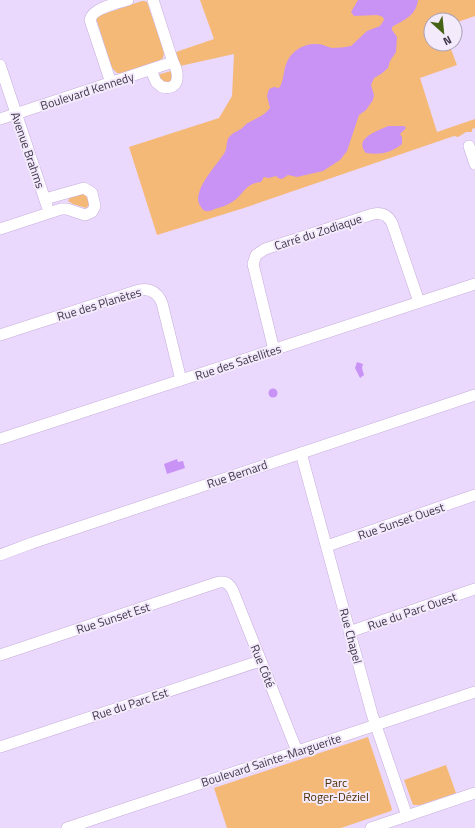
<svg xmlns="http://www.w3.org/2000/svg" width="475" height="828" font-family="'Titillium Web',sans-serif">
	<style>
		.green { fill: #f4b977 }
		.water { fill: #c993f6 }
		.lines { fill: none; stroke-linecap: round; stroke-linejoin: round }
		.minor-casing { stroke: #c6aedb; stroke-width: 12 }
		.minor { stroke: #fff; stroke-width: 11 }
		.labels { text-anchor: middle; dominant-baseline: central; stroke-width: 4; stroke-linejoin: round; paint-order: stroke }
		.street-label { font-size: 12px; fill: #41374a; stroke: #f3eafc }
		.park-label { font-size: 12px; fill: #4d2d01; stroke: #f3eafc }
	</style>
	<rect width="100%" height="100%" fill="#ebd8fd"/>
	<!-- green -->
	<g class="green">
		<polygon points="200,0 475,0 475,16 455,23 455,20 431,20 431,44 449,44 457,65 420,78 437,132 475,119 475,128 472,129 472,132 466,132 458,137 454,136 244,208 157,235 129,147 219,118 232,96 234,54 180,66 176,52 214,39"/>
		<polygon points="142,1 144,1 147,2 164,52 163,58 160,60 122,73 117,73 112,68 96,18 98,16"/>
		<polygon points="171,71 172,71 173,79 169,83 164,83 157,75"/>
		<path d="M83,193c4,3 6,7 6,12l-3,3 -13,-4 -5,-3 2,-4z"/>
		<polygon points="368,737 392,809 391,811 341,828 227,828 214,788"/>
		<polygon points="446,765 456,793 420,805 413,805 404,780"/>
	</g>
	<!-- water -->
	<g class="water">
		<path d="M358,0h60c-2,16 -13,19 -26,27v3l5,7 -1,15 -6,9 -2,7 -7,6 -7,4 -3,7 3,10 -1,5 -7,10 -7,5 -12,36 -7,9 -17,11 -26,6 -9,-2 -6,4 -4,-1 -2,-2 -7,2 -5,-1 -3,5c-16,1 -18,14 -29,20 -4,3 -10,5 -14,6 -4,1 -8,4 -12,3 -2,0 -4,-2 -5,-4 -12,-14 17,-43 24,-55 3,-6 0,-12 6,-17 3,-3 7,-4 10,-6 3,-2 4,-5 7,-6 8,-5 16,-7 22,-15l-3,-12 2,-7 5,-2 5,1c5,-6 4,-18 8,-26 5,-12 18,-19 30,-18 6,0 10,3 15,4 7,0 13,-1 19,-2l16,-15 13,-5 4,-6 -1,-3 -6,-2 -23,1 -3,-4z"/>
		<path d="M388,126h16l2,2 -6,6 2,3v7c-11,9 -22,11 -36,9 -13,-15 12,-22 22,-27z"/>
		<polygon points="357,362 363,364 362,368 364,375 360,378 355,368"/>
		<circle cx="273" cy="393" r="4.5"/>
		<polygon points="177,459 178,462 183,461 185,468 167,474 164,464"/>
	</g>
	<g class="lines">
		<!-- minor casing -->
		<g class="minor-casing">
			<g id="minor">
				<polyline points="0,65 47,206"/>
				<path d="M151,70l5,12 6,5c19,4 17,-14 11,-25l-20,-62"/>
				<path d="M111,83l-21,-63c2,-12 28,-17 38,-20"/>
				<polyline points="0,119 173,62"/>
				<polyline points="469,146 475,164"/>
				<polyline points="0,229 61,209 67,209 85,215 92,212 95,206 92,193 84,188 45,199"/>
				<path d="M0,335l136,-44c12,-4 21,0 26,12l19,77"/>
				<path d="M274,350l-21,-86 3,-9 9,-6 108,-35c9,-2 15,1 19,9l27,79"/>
				<polyline points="0,439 475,284"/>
				<polyline points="301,453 372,714 407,816"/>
				<polyline points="327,546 475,495"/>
				<polyline points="0,555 32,543 475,395"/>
				<polyline points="349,632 475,589"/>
				<path d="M0,655l216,-72c9,-3 13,0 17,8l64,160"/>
				<polyline points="0,747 260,661"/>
				<polyline points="67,828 475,692"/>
				<polyline points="371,828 475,793"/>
			</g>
		</g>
		<!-- minor -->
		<use href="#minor" class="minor"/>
	</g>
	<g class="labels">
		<!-- street labels -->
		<g class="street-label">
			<text transform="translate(87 91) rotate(-18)">Boulevard Kennedy</text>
			<text transform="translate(28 150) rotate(71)">Avenue Brahms</text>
			<text transform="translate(318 232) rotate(-18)">Carré du Zodiaque</text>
			<text transform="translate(99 304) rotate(-17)">Rue des Planètes</text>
			<text transform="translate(238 362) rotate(-18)">Rue des Satellites</text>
			<text transform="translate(237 474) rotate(-19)">Rue Bernard</text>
			<text transform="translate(401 521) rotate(-19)">Rue Sunset Ouest</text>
			<text transform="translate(412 611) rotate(-19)">Rue du Parc Ouest</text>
			<text transform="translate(113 618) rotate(-18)">Rue Sunset Est</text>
			<text transform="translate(351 636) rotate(75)">Rue Chapel</text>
			<text transform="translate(263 666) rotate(68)">Rue Côté</text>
			<text transform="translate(130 704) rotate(-18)">Rue du Parc Est</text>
			<text transform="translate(271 760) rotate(-18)">Boulevard Sainte-Marguerite</text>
		</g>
		<!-- park labels -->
		<g class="park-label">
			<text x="336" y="782">Parc<tspan x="336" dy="14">Roger-Déziel</tspan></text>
		</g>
	</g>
	<!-- north arrow -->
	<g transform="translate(443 32) rotate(153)"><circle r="19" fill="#f3eafc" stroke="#aca2b5"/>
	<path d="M0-3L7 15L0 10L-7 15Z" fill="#456215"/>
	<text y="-6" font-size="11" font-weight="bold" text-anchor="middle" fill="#41374a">N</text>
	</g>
</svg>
